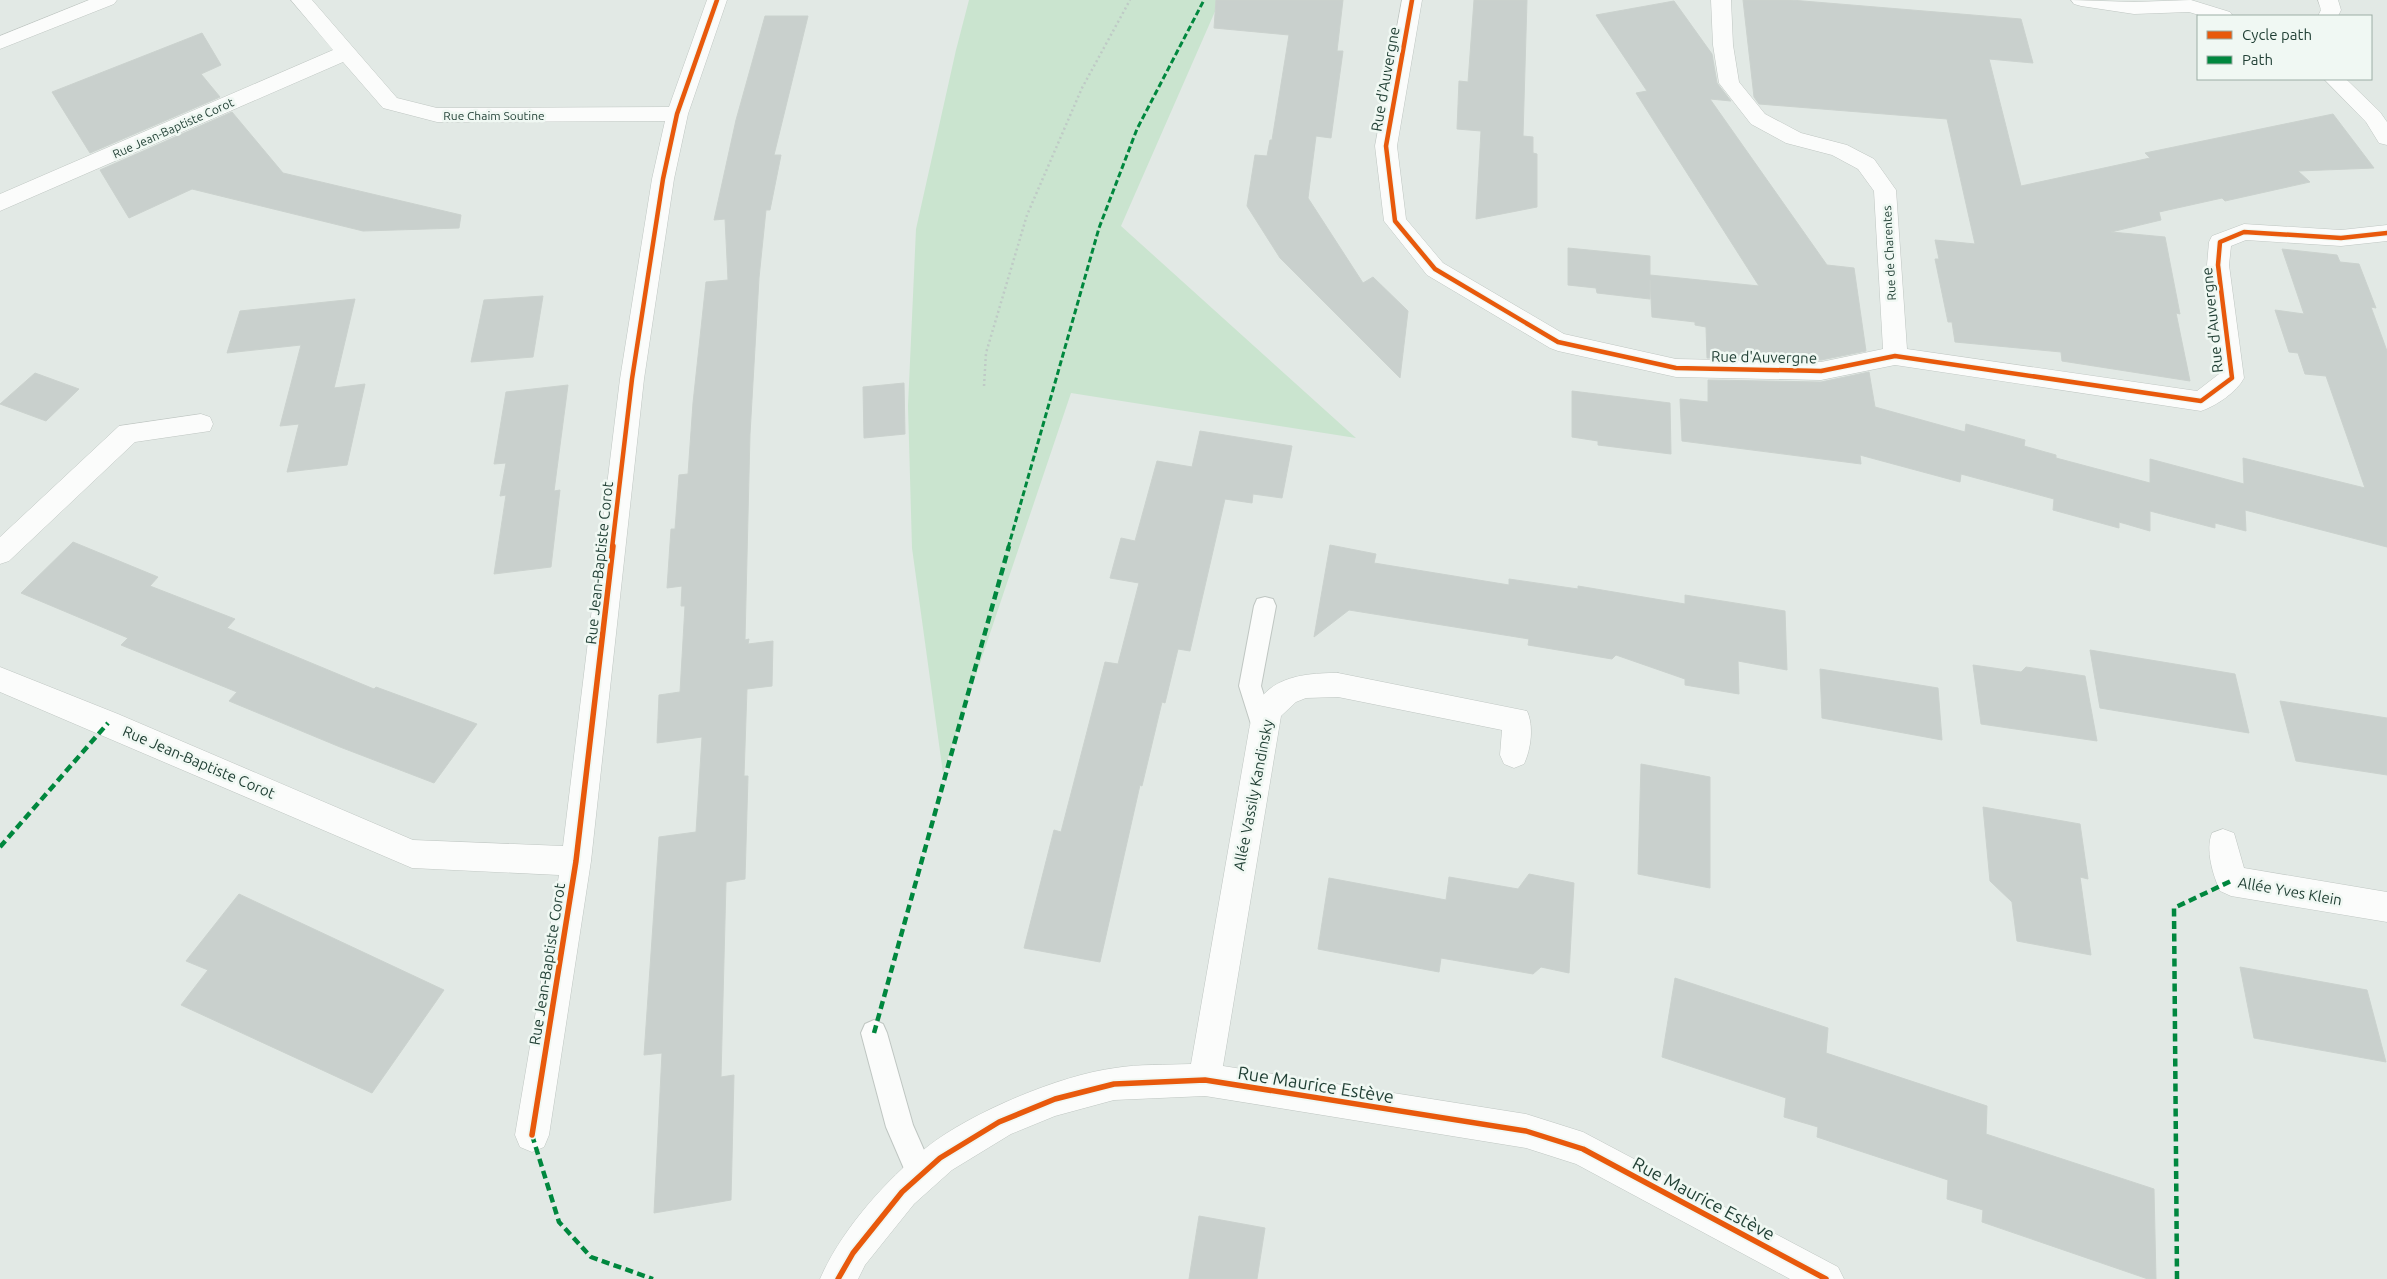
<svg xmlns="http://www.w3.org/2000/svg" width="2387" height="1279" font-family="Ubuntu,sans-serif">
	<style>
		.green { fill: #cae4cf }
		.building { fill: #c9d0cd; stroke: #cbd2ce }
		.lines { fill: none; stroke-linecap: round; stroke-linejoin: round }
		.lane-casing { stroke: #bfc6c2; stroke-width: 2 }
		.street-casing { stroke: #bfc6c2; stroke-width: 1 }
		.path { stroke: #bfcac6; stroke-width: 2.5; stroke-dasharray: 2 3; stroke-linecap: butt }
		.lane { fill: #fbfcfb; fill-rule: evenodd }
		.street { fill: #fbfcfb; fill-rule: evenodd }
		.quiet-far1 { stroke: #00873e; stroke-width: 3; stroke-dasharray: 6 3; stroke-linecap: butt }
		.quiet { stroke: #00873e; stroke-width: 4.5; stroke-dasharray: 8 4.5; stroke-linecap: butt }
		.cycleway-far1-casing { stroke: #f0f8f3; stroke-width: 7 }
		.cycleway-casing { stroke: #f0f8f3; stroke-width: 9 }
		.cycleway-far1 { stroke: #e8590c; stroke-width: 4.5 }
		.cycleway { stroke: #e8590c; stroke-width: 5.5 }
		.labels { text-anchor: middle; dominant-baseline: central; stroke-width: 5; stroke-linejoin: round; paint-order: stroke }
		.far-street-label { font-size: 12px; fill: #1f3e33; stroke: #f0f8f3 }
		.street-label { font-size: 15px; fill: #1f3e33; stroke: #f0f8f3 }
		.near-street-label { font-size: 18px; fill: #1f3e33; stroke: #f0f8f3 }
	</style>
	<rect width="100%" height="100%" fill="#e2e9e5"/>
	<!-- green -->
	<polygon class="green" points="969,0 1220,0 1121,226 1356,438 1071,393 943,773 912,548 908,406 916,229 956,50"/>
	<!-- building -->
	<g class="building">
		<polygon points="1216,0 1343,0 1337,51 1343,51 1331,138 1316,136 1308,198 1363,283 1373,277 1408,311 1400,378 1280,258 1247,206 1255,155 1267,156 1270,140 1272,140 1289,35 1214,28"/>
		<polygon points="1474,0 1527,0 1523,136 1533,137 1533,153 1537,154 1537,207 1476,219 1481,131 1457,129 1459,81 1468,82"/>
		<polygon points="1743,0 1791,0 2021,19 2033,63 1989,59 2021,186 2150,158 2145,153 2333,114 2374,168 2298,171 2310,182 2225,201 2222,198 2159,212 2161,220 2111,232 2165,237 2180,314 2176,313 2190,381 2062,361 2061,352 1955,342 1952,322 1948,322 1935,259 1939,259 1935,240 1975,244 1947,119 1759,104 1754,97"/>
		<polygon points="1674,1 1712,54 1717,83 1731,101 1710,99 1827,265 1854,268 1866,351 1821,360 1707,358 1706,327 1695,325 1695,322 1652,317 1650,280 1650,299 1597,293 1596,288 1568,285 1568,248 1650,256 1650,275 1759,286 1636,93 1647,91 1596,15"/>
		<polygon points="765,16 808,16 774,155 781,155 770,210 766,210 759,278 750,434 745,640 749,639 748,644 773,641 772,686 747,689 744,776 748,776 745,879 726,882 721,1077 734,1075 731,1200 654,1213 662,1053 644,1055 659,837 696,832 702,737 657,743 659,695 680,692 685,606 681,606 682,586 667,588 671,529 675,529 679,475 688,474 693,403 706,282 728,280 725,219 714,220 736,120"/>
		<polygon points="202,33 221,65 201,74 220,97 90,153 52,92"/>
		<polygon points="232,112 283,173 461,215 459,228 363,231 192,189 129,218 100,170"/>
		<polygon points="2282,249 2337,255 2340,262 2359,264 2376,308 2371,307 2387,351 2387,547 2245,510 2246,531 2215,523 2215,528 2150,511 2150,531 2119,522 2119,528 2053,510 2054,499 1961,474 1960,482 1860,455 1861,464 1682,441 1680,399 1708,402 1708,380 1821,382 1869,372 1875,407 1965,432 1966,424 2025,440 2024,446 2056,455 2056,458 2150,483 2150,459 2244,484 2243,458 2365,488 2326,376 2305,374 2298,353 2289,352 2275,310 2304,314"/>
		<polygon points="543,296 533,357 471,362 484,300"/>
		<polygon points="355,299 334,388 365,384 347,465 287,472 299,424 280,426 301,345 227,353 240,311"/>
		<polygon points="35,373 79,389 46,421 0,404"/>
		<polygon points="904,383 905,434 864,438 863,387"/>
		<polygon points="568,385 554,491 560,490 551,567 494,574 506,495 500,496 506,463 494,464 506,392"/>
		<polygon points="1572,391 1670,403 1671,454 1598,445 1598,441 1572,437"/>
		<polygon points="1200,431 1292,446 1282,498 1253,494 1252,503 1225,499 1190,651 1178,649 1165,703 1162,702 1142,786 1140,785 1100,962 1024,948 1054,830 1061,832 1105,662 1118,664 1139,583 1110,578 1121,538 1135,541 1157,461 1192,467"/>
		<polygon points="73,542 158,577 150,586 235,619 227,628 374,689 376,687 477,724 434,783 340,747 229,701 237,692 121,645 128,638 21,593"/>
		<polygon points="1330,545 1376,554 1374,563 1509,585 1509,579 1578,589 1578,586 1685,604 1685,595 1785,611 1787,670 1738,661 1739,694 1685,685 1685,679 1616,655 1612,659 1528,645 1529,639 1349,610 1314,637"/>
		<polygon points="2090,650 2235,674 2249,733 2100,708"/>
		<polygon points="1973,665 2021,672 2026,667 2085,676 2097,741 1981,724"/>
		<polygon points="1820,669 1938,688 1942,740 1822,718"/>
		<polygon points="2280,701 2387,718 2387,775 2296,761"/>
		<polygon points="1641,764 1710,777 1710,888 1638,874"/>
		<polygon points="1983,807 2080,824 2088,879 2080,877 2091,955 2017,941 2012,902 1990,881"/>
		<polygon points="1529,874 1574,883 1569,973 1541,967 1533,974 1441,958 1439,972 1318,949 1329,878 1446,900 1449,877 1518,889"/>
		<polygon points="239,894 444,990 372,1093 181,1005 208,970 186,961"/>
		<polygon points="2240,967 2367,990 2386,1062 2254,1038"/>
		<polygon points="1675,978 1828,1028 1826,1053 1987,1106 1986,1134 2154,1189 2156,1279 2148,1279 1982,1222 1983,1210 1947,1199 1948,1180 1817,1137 1818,1127 1784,1117 1786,1098 1662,1057"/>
		<polygon points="1199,1216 1265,1228 1257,1279 1189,1279"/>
	</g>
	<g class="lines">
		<!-- lane casing -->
		<g class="lane-casing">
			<g id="lane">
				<polygon points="1265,597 1273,599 1276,606 1261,686 1275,730 1271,737 1263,741 1255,737 1239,686 1254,606 1257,599"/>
				<polygon points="874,1020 883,1024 887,1033 913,1125 935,1175 931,1185 921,1189 911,1185 886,1127 861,1033 865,1024"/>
			</g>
		</g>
		<!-- street casing -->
		<g class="street-casing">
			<g id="street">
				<polygon points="89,0 117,0 114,4 0,49 0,36"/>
				<polygon points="291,0 312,0 397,98 437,108 669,107 707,0 727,0 688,114 674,179 644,379 591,861 549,1135 544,1147 532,1152 520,1147 515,1135 559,875 412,868 0,692 0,667 118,714 413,840 563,846 620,379 652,179 665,121 437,122 383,108 343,62 0,211 0,194 333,50"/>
				<path d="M1402,0h20l-25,146 9,73 37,44 121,71 112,25 145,3 62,-13 -9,-158 -16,-22 -26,-14 -46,-12 -35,-19 -32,-41 -6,-38 -2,-45h20l2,45 6,37 26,32 36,19 46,12 27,14 22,31 11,159 290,42 22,-17 -12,-109 2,-23 3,-6 32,-12 97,6 46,-5v16l-46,5 -95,-6 -15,6 -2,19 15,113c-7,14 -28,28 -43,33l-306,-46 -74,15 -145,-3 -118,-26 -8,-3 -123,-73 -43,-54 -9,-75z"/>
				<polygon points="2071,0 2134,2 2191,0 2230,12 2233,16 2202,16 2189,12 2134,14 2081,6 2074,4"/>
				<polygon points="2318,0 2338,0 2341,10 2338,16 2318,16 2321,10"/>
				<polygon points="2324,79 2346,79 2380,112 2387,122 2387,145 2379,143 2366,122"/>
				<polygon points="201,414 210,417 213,424 210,431 135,442 9,561 0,564 0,537 119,426"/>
				<path d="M1338,673l189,38c7,15 4,38 -3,53l-10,4 -10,-4 -4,-9 2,-25 -164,-33 -32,1 -10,4 -15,14 -58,350 303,48 57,18 255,135 6,12h-54l-214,-115 -50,-16 -321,-52 -91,4 -59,16 -44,18 -59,36 -38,34 -49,61 -7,14h-38c21,-49 66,-99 107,-132 43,-34 133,-72 188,-79 24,-4 51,-3 76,-4l58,-334c2,-9 4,-22 10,-30 18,-25 51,-27 79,-27z"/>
				<path d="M2223,829l11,4 10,35 143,24v30l-156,-26 -11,-5c-7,-16 -15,-41 -8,-58z"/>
			</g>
		</g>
		<!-- path -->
		<polyline class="path" points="984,386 986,353 1027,215 1082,88 1130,0"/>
		<!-- lane -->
		<use href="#lane" class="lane"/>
		<!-- street -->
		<use href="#street" class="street"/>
		<!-- quiet-far1 -->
		<polyline class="quiet-far1" points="1008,548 1099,228 1137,129 1204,0"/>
		<!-- quiet -->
		<g class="quiet">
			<polyline points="0,847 108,723"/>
			<polyline points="874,1033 1009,546"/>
			<polyline points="532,1135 559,1222 591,1257 653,1279"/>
			<polyline points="2177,1279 2174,908 2231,881"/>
		</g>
		<!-- cycleway-far1 casing -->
		<g class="cycleway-far1-casing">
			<g id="cycleway-far1">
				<polyline points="1412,0 1386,146 1395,221 1435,269 1558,342 1676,368 1821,371 1895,356 2201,401 2232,378 2218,265 2220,242 2244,232 2341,238 2387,233"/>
				<polyline points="612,548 632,379 663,179 677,114 717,0"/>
			</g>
		</g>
		<!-- cycleway casing -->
		<g class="cycleway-casing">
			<g id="cycleway">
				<polyline points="532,1135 576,861 613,546"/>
				<polyline points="838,1279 853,1253 902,1192 940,1158 999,1122 1055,1099 1114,1084 1205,1080 1526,1131 1583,1149 1826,1279"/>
			</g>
		</g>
		<!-- cycleway-far1 -->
		<use href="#cycleway-far1" class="cycleway-far1"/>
		<!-- cycleway -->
		<use href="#cycleway" class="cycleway"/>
	</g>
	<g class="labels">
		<!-- far-street labels -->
		<g class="far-street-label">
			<text x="494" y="115">Rue Chaim Soutine</text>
			<text transform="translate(173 128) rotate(-24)">Rue Jean-Baptiste Corot</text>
			<text transform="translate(1889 253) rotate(-93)">Rue de Charentes</text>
		</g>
		<!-- street labels -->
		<g class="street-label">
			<text transform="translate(1385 79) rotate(-80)">Rue d'Auvergne</text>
			<text transform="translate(2212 320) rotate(-96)">Rue d'Auvergne</text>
			<text transform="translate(1764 357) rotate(1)">Rue d'Auvergne</text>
			<text transform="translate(599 563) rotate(-84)">Rue Jean-Baptiste Corot</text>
			<text transform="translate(199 762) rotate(23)">Rue Jean-Baptiste Corot</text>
			<text transform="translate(1253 795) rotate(-79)">Allée Vassily Kandinsky</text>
			<text transform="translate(2290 891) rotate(10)">Allée Yves Klein</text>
			<text transform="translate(547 964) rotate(-81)">Rue Jean-Baptiste Corot</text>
		</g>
		<!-- near-street labels -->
		<g class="near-street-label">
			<text transform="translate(1316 1084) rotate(9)">Rue Maurice Estève</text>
			<text transform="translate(1704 1198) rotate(28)">Rue Maurice Estève</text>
		</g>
	</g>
	<!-- legend -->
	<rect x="2197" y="15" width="175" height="65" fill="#f0f8f3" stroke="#9caea6"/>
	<rect x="2207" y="31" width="25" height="8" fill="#e8590c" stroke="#9caea6"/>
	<text x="2242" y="40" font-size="15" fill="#1f3e33">Cycle path</text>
	<rect x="2207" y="56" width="25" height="8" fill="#00873e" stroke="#9caea6"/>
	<text x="2242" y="65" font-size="15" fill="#1f3e33">Path</text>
</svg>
